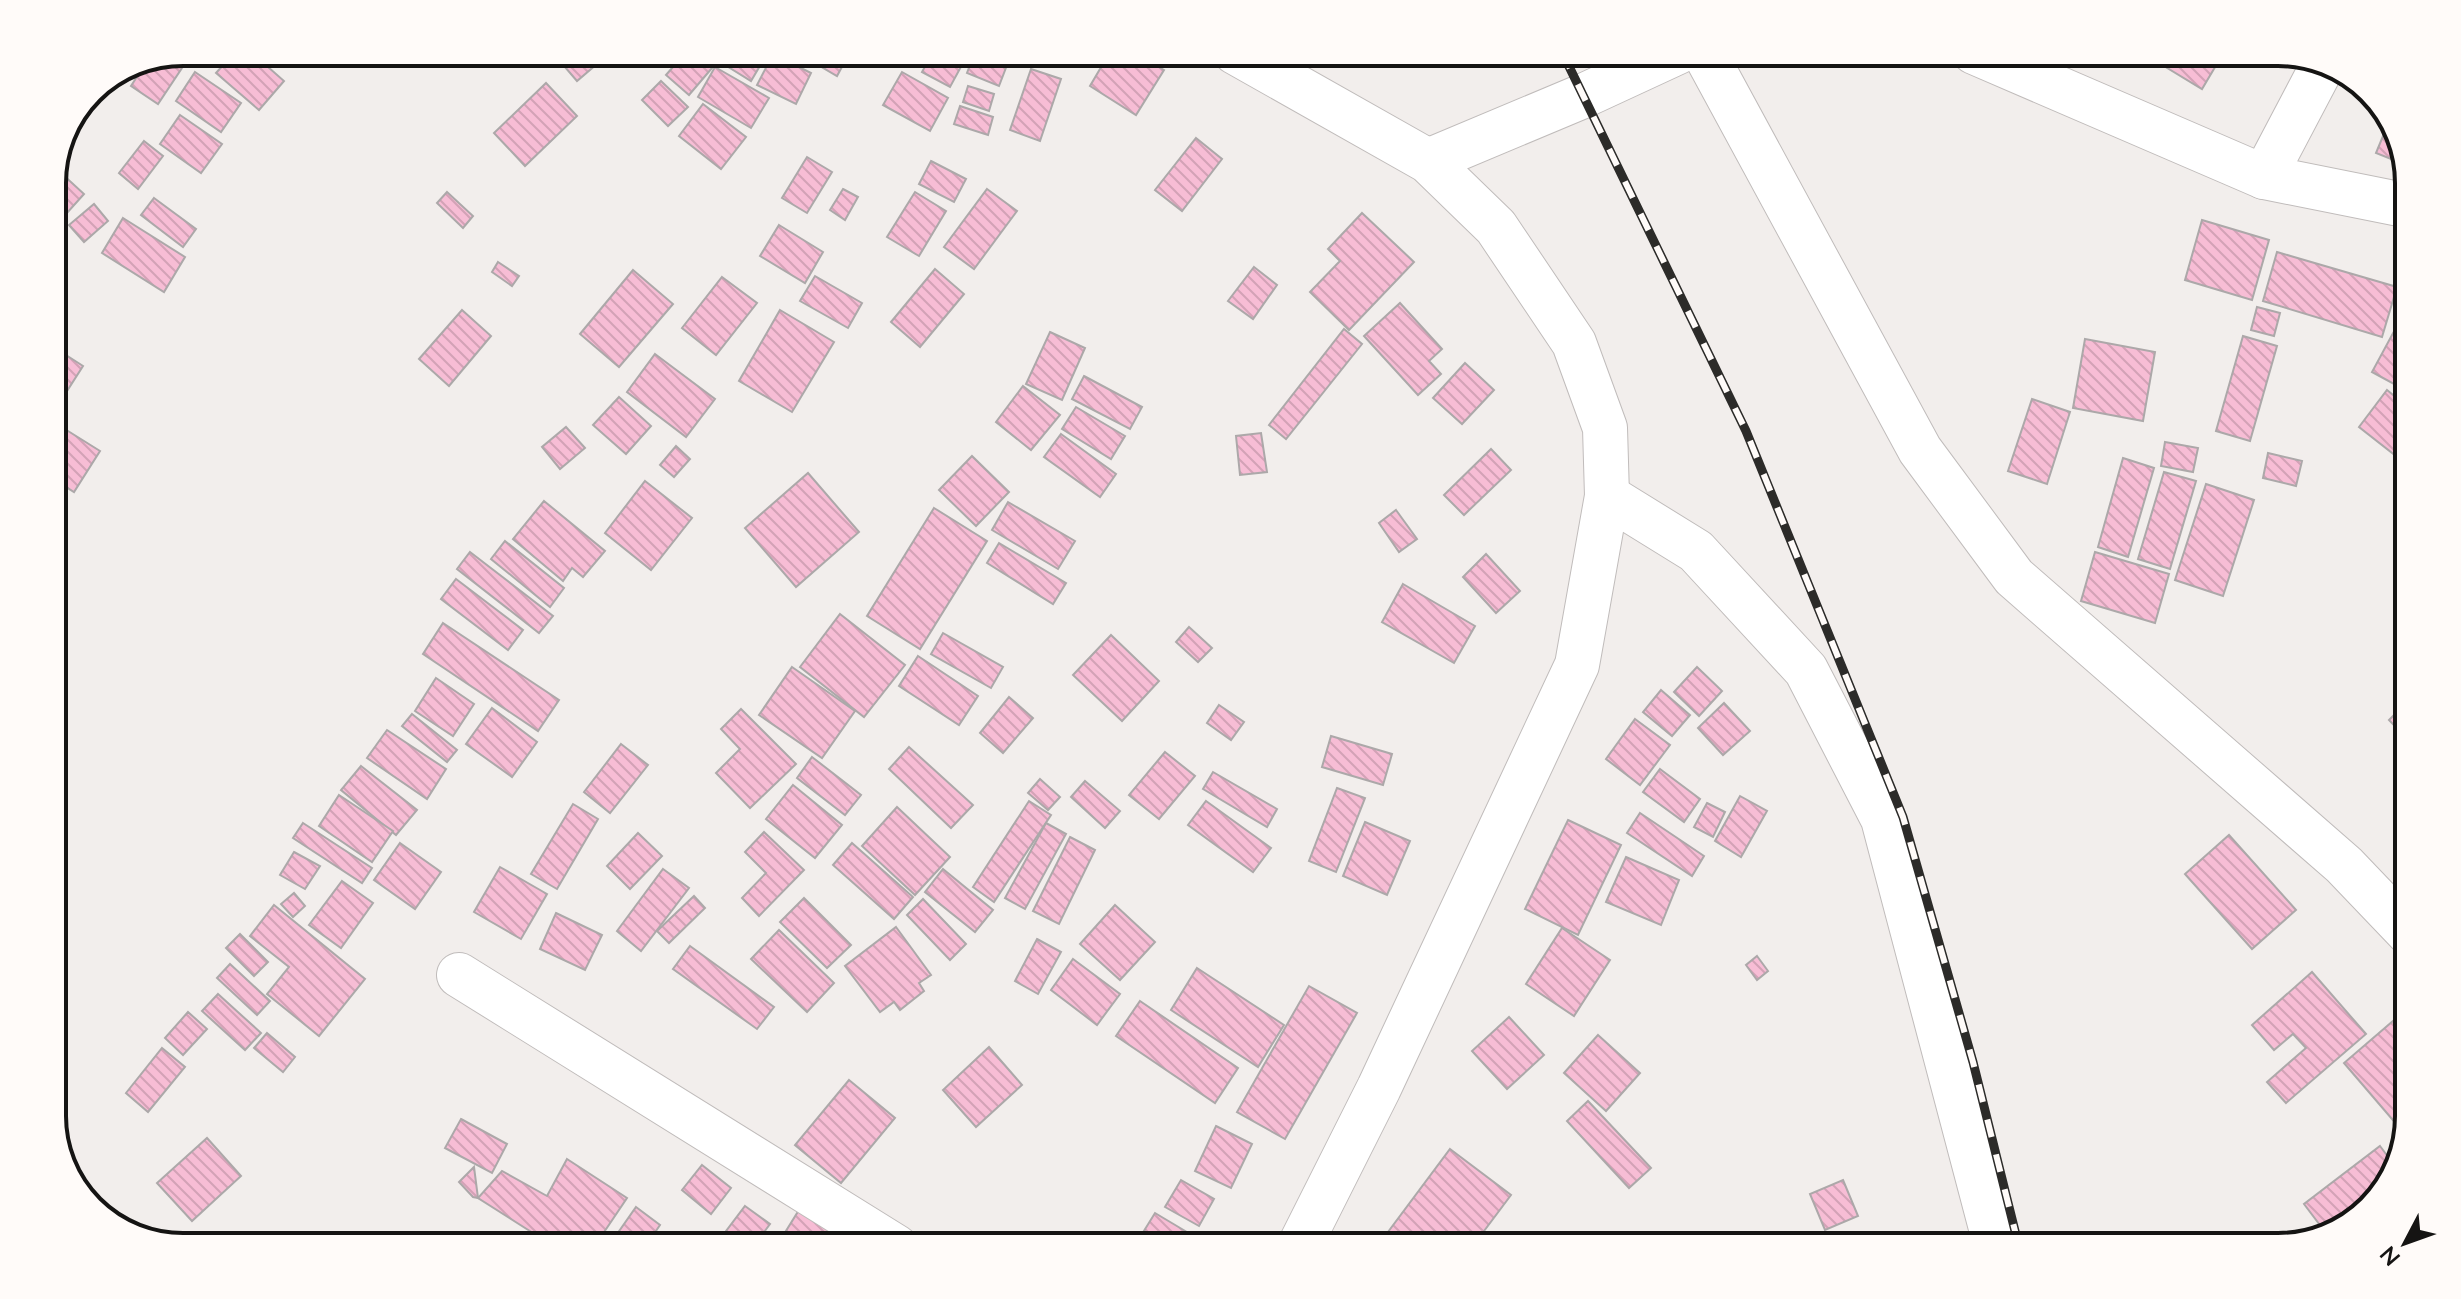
<svg xmlns="http://www.w3.org/2000/svg" width="2461" height="1299" font-family="Lato,sans-serif">
	<style>
		.building { fill: url(#building-back-hatch); stroke: #aca8a9; stroke-width: 2 }
		.lines { fill: none; stroke-linecap: round; stroke-linejoin: round }
		.minor-casing { stroke: #c0bcbb; stroke-width: 46 }
		.minor { stroke: #fff; stroke-width: 44 }
		.rail-casing { stroke: #2c2b29; stroke-width: 9 }
		.rail { stroke: #fffbf9; stroke-width: 6; stroke-dasharray: 18; stroke-linecap: butt }
		.rim { fill: none; stroke: #151413; stroke-width: 4 }
	</style>
	<defs>
		<pattern id="building-back-hatch" width="6" height="6" patternUnits="userSpaceOnUse" patternTransform="scale(2)"><rect width="6" height="6" fill="#f7bdd5"/><path d="M-1 5l2 2M0 0l6 6M5-1l2 2" fill="none" stroke="#d3a2b6"/></pattern>
	</defs>
	<rect width="100%" height="100%" fill="#f2eeec"/>
	<!-- building -->
	<g class="building">
		<polygon points="235,52 251,52 284,81 259,110 216,73"/>
		<polygon points="567,52 611,52 577,81 558,59"/>
		<polygon points="686,52 693,52 712,68 689,95 666,75"/>
		<polygon points="711,52 764,52 767,54 751,81 709,55"/>
		<polygon points="796,52 850,52 837,76"/>
		<polygon points="933,52 969,52 950,87 922,72"/>
		<polygon points="975,52 1012,52 999,86 967,73"/>
		<polygon points="1110,52 1135,52 1164,70 1136,115 1090,86"/>
		<polygon points="2159,52 2224,52 2202,89 2154,60"/>
		<polygon points="773,54 811,73 796,104 757,85"/>
		<polygon points="176,55 186,62 158,104 131,86 142,69"/>
		<polygon points="715,67 769,98 751,128 698,97"/>
		<polygon points="1031,69 1061,79 1040,141 1010,130"/>
		<polygon points="195,72 241,103 221,132 176,101"/>
		<polygon points="902,72 948,98 930,131 883,105"/>
		<polygon points="661,81 688,107 668,126 642,100"/>
		<polygon points="546,83 577,116 525,166 494,133"/>
		<polygon points="968,86 994,94 989,111 963,102"/>
		<polygon points="703,104 746,137 721,169 679,136"/>
		<polygon points="960,106 993,117 988,135 954,124"/>
		<polygon points="180,115 222,144 201,173 160,144"/>
		<polygon points="2390,119 2406,165 2376,153"/>
		<polygon points="1196,138 1222,159 1182,211 1155,190"/>
		<polygon points="144,141 163,156 138,189 119,173"/>
		<polygon points="807,157 832,172 807,213 782,198"/>
		<polygon points="931,161 966,179 954,202 919,184"/>
		<polygon points="60,172 84,194 58,223 52,219 52,180"/>
		<polygon points="843,189 858,197 845,220 830,210"/>
		<polygon points="987,189 1017,211 974,269 944,247"/>
		<polygon points="447,192 473,216 463,228 437,203"/>
		<polygon points="915,192 946,211 919,256 887,237"/>
		<polygon points="154,198 196,229 183,247 141,215"/>
		<polygon points="94,204 108,221 84,242 69,225"/>
		<polygon points="1362,213 1414,262 1349,330 1310,292 1340,261 1328,249"/>
		<polygon points="123,218 185,257 164,292 102,253"/>
		<polygon points="2202,220 2269,240 2252,300 2185,280"/>
		<polygon points="779,225 823,252 805,283 760,256"/>
		<polygon points="2277,252 2397,287 2382,337 2263,301"/>
		<polygon points="498,262 519,276 512,286 492,272"/>
		<polygon points="1254,267 1277,285 1253,319 1228,301"/>
		<polygon points="935,269 964,294 920,347 891,322"/>
		<polygon points="633,270 673,304 619,367 580,334"/>
		<polygon points="815,276 862,303 848,328 800,301"/>
		<polygon points="722,277 757,303 716,355 682,328"/>
		<polygon points="1400,303 1442,349 1429,361 1441,374 1418,395 1364,336"/>
		<polygon points="2257,307 2280,313 2274,336 2251,330"/>
		<polygon points="462,310 491,336 449,386 419,359"/>
		<polygon points="780,310 834,342 792,412 739,381"/>
		<polygon points="2399,322 2409,327 2409,384 2405,390 2372,372"/>
		<polygon points="1344,329 1362,344 1286,439 1269,425"/>
		<polygon points="1050,332 1085,348 1062,400 1026,384"/>
		<polygon points="2243,336 2277,346 2250,441 2216,431"/>
		<polygon points="2085,339 2155,352 2143,421 2073,408"/>
		<polygon points="52,346 83,366 67,391 52,381"/>
		<polygon points="655,354 715,399 686,437 627,392"/>
		<polygon points="1465,363 1494,390 1462,424 1433,398"/>
		<polygon points="1084,376 1142,407 1130,429 1072,399"/>
		<polygon points="1023,386 1060,415 1031,450 996,422"/>
		<polygon points="2387,390 2409,408 2409,440 2396,456 2359,427"/>
		<polygon points="619,397 651,426 626,454 593,425"/>
		<polygon points="2032,399 2070,412 2047,484 2008,471"/>
		<polygon points="1076,407 1125,436 1111,459 1062,429"/>
		<polygon points="52,421 100,451 74,492 52,478"/>
		<polygon points="566,427 585,448 560,469 542,447"/>
		<polygon points="1261,433 1267,472 1240,475 1236,436"/>
		<polygon points="1061,434 1116,474 1100,497 1044,457"/>
		<polygon points="2165,442 2198,448 2193,472 2161,466"/>
		<polygon points="676,446 690,459 674,477 660,465"/>
		<polygon points="1491,449 1511,470 1464,515 1444,495"/>
		<polygon points="2268,453 2302,461 2296,486 2263,478"/>
		<polygon points="972,456 1009,492 976,526 939,490"/>
		<polygon points="2123,458 2154,468 2128,557 2098,547"/>
		<polygon points="2164,472 2196,481 2170,569 2138,559"/>
		<polygon points="808,473 859,532 796,587 745,528"/>
		<polygon points="645,481 692,518 651,570 605,533"/>
		<polygon points="2206,484 2254,500 2223,596 2175,580"/>
		<polygon points="544,501 605,551 583,577 572,568 563,581 513,539"/>
		<polygon points="1008,502 1075,541 1058,569 992,530"/>
		<polygon points="934,508 987,541 920,649 867,616"/>
		<polygon points="1396,510 1417,539 1399,552 1379,523"/>
		<polygon points="505,541 564,588 550,607 491,559"/>
		<polygon points="999,543 1066,583 1053,604 987,563"/>
		<polygon points="470,552 553,616 539,633 457,569"/>
		<polygon points="2095,552 2169,574 2155,623 2081,601"/>
		<polygon points="1486,554 1520,591 1496,613 1463,577"/>
		<polygon points="456,579 523,630 508,650 441,599"/>
		<polygon points="1403,584 1475,626 1454,663 1382,622"/>
		<polygon points="840,614 905,665 864,717 800,667"/>
		<polygon points="443,623 559,700 538,731 423,654"/>
		<polygon points="1189,627 1212,648 1198,662 1176,642"/>
		<polygon points="943,633 1003,667 991,688 931,654"/>
		<polygon points="1111,635 1159,681 1122,721 1073,675"/>
		<polygon points="918,656 978,696 959,725 899,686"/>
		<polygon points="792,667 855,711 822,758 759,715"/>
		<polygon points="1697,667 1722,691 1699,716 1674,692"/>
		<polygon points="436,678 474,704 453,736 415,711"/>
		<polygon points="1661,690 1690,715 1672,736 1643,712"/>
		<polygon points="1009,697 1033,718 1003,753 980,733"/>
		<polygon points="2409,700 2409,741 2389,720"/>
		<polygon points="1724,703 1750,731 1723,755 1698,728"/>
		<polygon points="1219,705 1244,722 1231,740 1207,723"/>
		<polygon points="492,708 537,742 512,777 466,744"/>
		<polygon points="741,709 796,764 750,808 716,773 740,749 721,729"/>
		<polygon points="412,714 457,750 447,762 402,726"/>
		<polygon points="1635,719 1670,745 1640,785 1606,759"/>
		<polygon points="387,730 446,769 427,799 367,758"/>
		<polygon points="1331,736 1392,754 1383,785 1322,767"/>
		<polygon points="621,744 648,765 610,813 584,792"/>
		<polygon points="909,747 973,805 951,828 889,769"/>
		<polygon points="1165,752 1195,776 1159,819 1129,795"/>
		<polygon points="812,757 861,795 845,815 797,778"/>
		<polygon points="361,766 417,810 396,835 341,790"/>
		<polygon points="1660,769 1700,799 1684,822 1643,792"/>
		<polygon points="1213,772 1277,809 1267,827 1203,789"/>
		<polygon points="1040,779 1060,797 1048,810 1028,793"/>
		<polygon points="1085,781 1120,811 1105,828 1071,797"/>
		<polygon points="793,785 842,825 815,858 766,819"/>
		<polygon points="1337,788 1365,798 1336,872 1309,861"/>
		<polygon points="339,795 393,831 372,862 319,826"/>
		<polygon points="1740,796 1767,811 1741,857 1715,841"/>
		<polygon points="1029,801 1051,815 994,902 973,887"/>
		<polygon points="1206,801 1271,848 1253,872 1188,825"/>
		<polygon points="1707,803 1725,812 1713,837 1694,827"/>
		<polygon points="573,804 598,819 557,889 531,874"/>
		<polygon points="897,807 950,857 915,895 862,846"/>
		<polygon points="1640,813 1704,856 1692,876 1627,833"/>
		<polygon points="1568,820 1621,845 1578,935 1525,909"/>
		<polygon points="1365,822 1410,841 1387,895 1343,876"/>
		<polygon points="303,823 372,868 362,883 293,838"/>
		<polygon points="1046,823 1066,834 1025,909 1005,898"/>
		<polygon points="764,832 804,870 759,916 742,898 766,873 745,852"/>
		<polygon points="638,833 662,856 630,889 607,866"/>
		<polygon points="2229,835 2296,910 2252,949 2185,874"/>
		<polygon points="1070,837 1095,850 1059,924 1033,911"/>
		<polygon points="400,843 441,872 415,909 374,880"/>
		<polygon points="852,843 913,897 894,919 833,865"/>
		<polygon points="294,852 320,866 305,889 280,875"/>
		<polygon points="1626,857 1679,880 1661,925 1606,902"/>
		<polygon points="500,867 547,894 521,939 474,912"/>
		<polygon points="663,869 689,888 641,951 617,931"/>
		<polygon points="943,869 993,910 975,932 925,892"/>
		<polygon points="342,881 373,903 341,948 309,925"/>
		<polygon points="294,893 305,906 293,917 281,904"/>
		<polygon points="694,896 705,908 669,943 657,931"/>
		<polygon points="804,898 851,945 827,968 780,922"/>
		<polygon points="923,899 966,944 950,960 907,915"/>
		<polygon points="274,905 365,979 319,1036 267,994 289,967 250,936"/>
		<polygon points="1115,905 1155,942 1120,980 1080,944"/>
		<polygon points="556,913 602,935 585,970 540,949"/>
		<polygon points="896,927 931,975 919,983 924,991 900,1010 894,1002 880,1012 845,966"/>
		<polygon points="1562,928 1610,960 1574,1016 1526,984"/>
		<polygon points="779,930 834,983 807,1012 751,959"/>
		<polygon points="240,934 268,962 254,976 226,948"/>
		<polygon points="1037,939 1061,952 1038,994 1015,981"/>
		<polygon points="690,946 774,1007 757,1029 673,969"/>
		<polygon points="1757,956 1768,971 1757,980 1746,965"/>
		<polygon points="1073,959 1120,994 1097,1025 1051,990"/>
		<polygon points="230,964 270,1001 257,1015 217,978"/>
		<polygon points="1197,968 1284,1025 1258,1067 1171,1010"/>
		<polygon points="2312,972 2366,1034 2286,1103 2267,1082 2306,1048 2293,1034 2274,1050 2252,1025"/>
		<polygon points="1309,986 1357,1013 1285,1139 1237,1112"/>
		<polygon points="218,994 261,1033 245,1050 202,1011"/>
		<polygon points="1140,1001 1238,1068 1215,1103 1116,1036"/>
		<polygon points="188,1012 207,1029 183,1055 165,1038"/>
		<polygon points="1509,1017 1544,1055 1507,1089 1472,1051"/>
		<polygon points="2393,1021 2409,1041 2409,1116 2398,1126 2344,1063"/>
		<polygon points="267,1033 295,1057 283,1072 254,1048"/>
		<polygon points="1598,1035 1640,1073 1606,1111 1564,1073"/>
		<polygon points="989,1047 1022,1085 976,1127 943,1090"/>
		<polygon points="162,1048 185,1067 148,1112 126,1093"/>
		<polygon points="849,1080 895,1118 841,1183 795,1145"/>
		<polygon points="1588,1101 1651,1168 1629,1188 1567,1121"/>
		<polygon points="461,1119 507,1144 492,1173 445,1148"/>
		<polygon points="1216,1126 1252,1144 1231,1188 1195,1171"/>
		<polygon points="207,1138 241,1176 192,1221 157,1183"/>
		<polygon points="2380,1146 2397,1169 2395,1175 2376,1195 2326,1233 2304,1204"/>
		<polygon points="1450,1149 1511,1195 1472,1247 1400,1247 1385,1236"/>
		<polygon points="567,1159 627,1198 594,1247 555,1247 478,1198 502,1171 547,1196"/>
		<polygon points="702,1165 731,1188 711,1214 682,1190"/>
		<polygon points="474,1167 478,1198 473,1197 459,1182"/>
		<polygon points="1181,1180 1214,1199 1199,1226 1165,1207"/>
		<polygon points="1843,1180 1858,1216 1825,1230 1810,1194"/>
		<polygon points="745,1206 770,1224 753,1247 714,1247"/>
		<polygon points="636,1207 660,1225 645,1247 608,1247"/>
		<polygon points="799,1210 857,1247 776,1247"/>
		<polygon points="1155,1213 1197,1238 1192,1247 1134,1247"/>
		<polygon points="1865,1234 1871,1247 1835,1247"/>
	</g>
	<g class="lines">
		<!-- minor casing -->
		<g class="minor-casing">
			<g id="minor">
				<polyline points="1235,52 1428,161 1496,227 1574,343 1605,428 1607,496 1577,665 1379,1088 1299,1247"/>
				<polyline points="1704,52 1920,450 2014,577 2344,865 2409,933"/>
				<polyline points="1974,52 2264,177 2409,206"/>
				<polyline points="1428,161 1583,96 1678,52"/>
				<polyline points="2264,177 2324,63"/>
				<polyline points="1607,496 1696,551 1806,670 1883,819 1996,1247"/>
				<polyline points="459,975 896,1247"/>
			</g>
		</g>
		<!-- minor -->
		<use href="#minor" class="minor"/>
		<!-- rail casing -->
		<g class="rail-casing">
			<polyline id="rail" points="1562,52 1746,431 1903,817 1973,1062 2019,1247"/>
		</g>
		<!-- rail -->
		<use href="#rail" class="rail"/>
	</g>
	<!-- crop -->
	<path d="M0 0H2461V1299H0ZM183 66H2278A117 117 0 0 1 2395 183V1116A117 117 0 0 1 2278 1233H183A117 117 0 0 1 66 1116V183A117 117 0 0 1 183 66Z" fill="#fffbf9" fill-rule="evenodd"/>
	<path class="rim" d="M183 66H2278A117 117 0 0 1 2395 183V1116A117 117 0 0 1 2278 1233H183A117 117 0 0 1 66 1116V183A117 117 0 0 1 183 66Z"/>
	<!-- north arrow -->
	<g transform="translate(2405 1243) rotate(229)" stroke="#fffbf9" stroke-width="6" paint-order="stroke">
	<path d="M0-6L14 30L0 20L-14 30Z" fill="#151413"/>
	<text y="-12" font-size="22" font-weight="bold" text-anchor="middle" fill="#151413">N</text>
	</g>
</svg>
